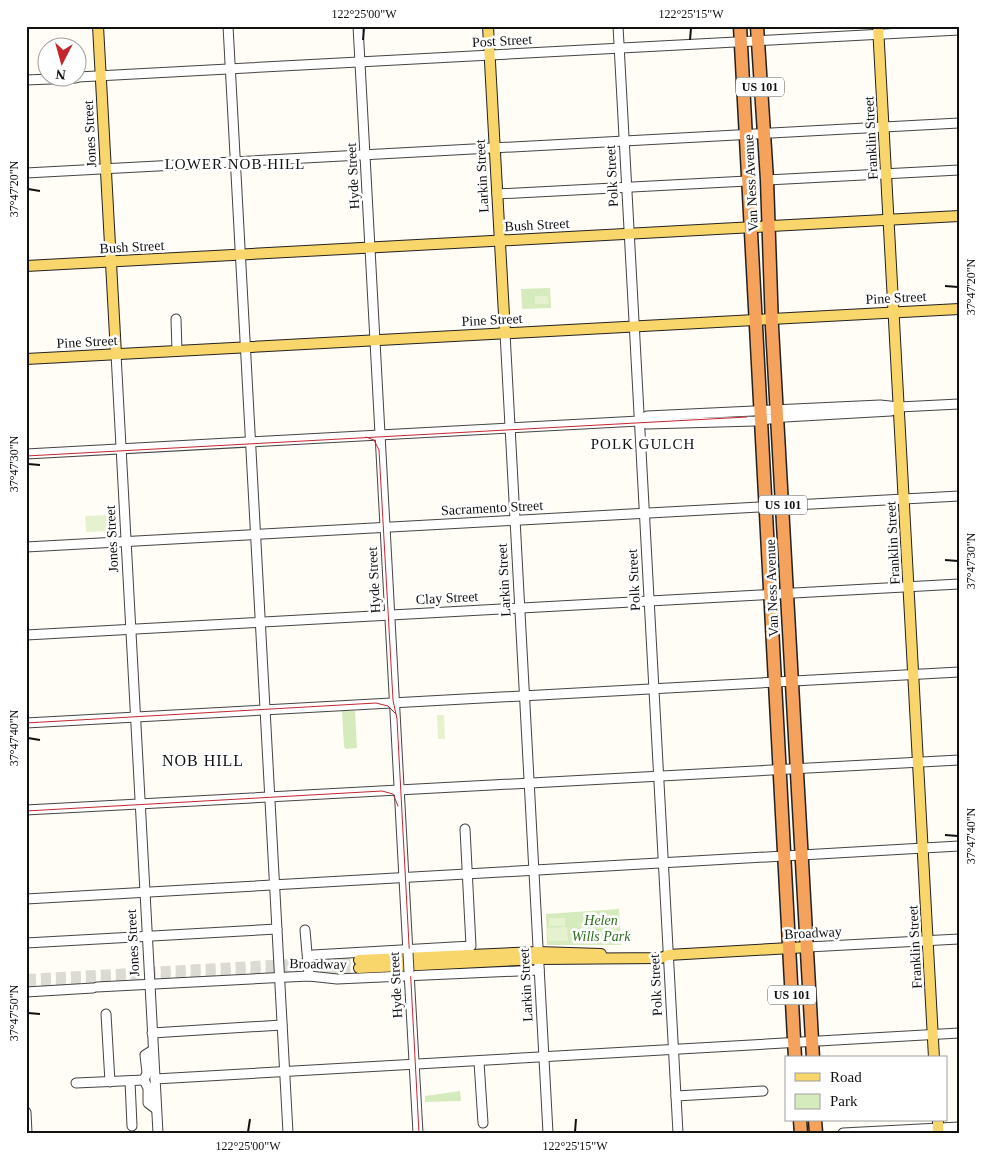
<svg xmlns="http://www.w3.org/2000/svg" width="985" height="1159" font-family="Georgia,serif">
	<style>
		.green { fill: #d5ebbd }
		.pitch { fill: #e6f2cf }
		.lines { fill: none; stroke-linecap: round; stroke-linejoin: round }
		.major-tunnel { stroke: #dbdad3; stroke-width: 10; stroke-dasharray: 10 5; stroke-linecap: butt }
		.minor-casing { stroke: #444; stroke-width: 11 }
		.major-casing { stroke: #222; stroke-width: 12 }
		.highway-casing { stroke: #222; stroke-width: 15 }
		.minor { stroke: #fff; stroke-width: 9 }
		.major { stroke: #f9d66b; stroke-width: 10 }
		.highway { stroke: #f5a25d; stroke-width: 12 }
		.tram { stroke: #c4262e; stroke-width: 1 }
		.minor-bridge-casing { stroke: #444; stroke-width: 11; stroke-linecap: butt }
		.minor-bridge { stroke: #fff; stroke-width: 9 }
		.ticks { fill: none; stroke: #111; stroke-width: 2 }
		.labels { text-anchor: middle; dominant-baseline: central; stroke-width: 5; stroke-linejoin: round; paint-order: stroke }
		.shield { fill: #fff; stroke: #585858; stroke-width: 1 }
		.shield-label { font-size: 12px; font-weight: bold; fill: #111 }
		.street-label { font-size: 14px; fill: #111; stroke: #fff }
		.park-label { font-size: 14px; font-style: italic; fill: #2f6b1f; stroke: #fff }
		.neighbourhood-label { font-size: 15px; letter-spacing: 1px; fill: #111; stroke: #fff }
		.quarter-label { font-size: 16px; letter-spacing: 1px; fill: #111; stroke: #fff }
		.neatline { fill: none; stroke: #111; stroke-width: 2 }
		.ticks-label { font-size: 12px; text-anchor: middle; fill: #111 }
	</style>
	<rect width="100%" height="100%" fill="#fffdf5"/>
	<!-- green -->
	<g class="green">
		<polygon points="550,288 551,308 522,309 521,289"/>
		<polygon points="342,711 355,711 357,748 346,749 344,747"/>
		<polygon points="619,909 621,945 547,945 546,914"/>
		<polygon points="340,957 341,975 314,976 311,960 335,961 336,958"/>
		<polygon points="460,1091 461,1101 425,1102 425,1096"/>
	</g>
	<!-- pitch -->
	<g class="pitch">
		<polygon points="535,296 548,296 549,304 535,304"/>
		<polygon points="112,515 113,531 86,532 85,516"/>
		<polygon points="437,715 444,715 445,739 438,739"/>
		<polygon points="616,917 617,938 608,939 606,918"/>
		<rect x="549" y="918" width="16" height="8"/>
		<polygon points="567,927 568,941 548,941 547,928"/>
	</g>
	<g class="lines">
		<!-- major-tunnel -->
		<g class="major-tunnel">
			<polyline points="26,979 359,960"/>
			<polyline points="26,987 359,968"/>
		</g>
		<!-- minor casing -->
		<g class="minor-casing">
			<g id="minor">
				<polyline points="228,26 288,1133"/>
				<polyline points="358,26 408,953"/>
				<polyline points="618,26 678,1133"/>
				<polyline points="78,77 959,30"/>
				<polyline points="26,80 76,78"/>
				<polyline points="26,173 959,123"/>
				<polyline points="767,180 959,170"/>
				<polyline points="497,194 747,181"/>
				<polyline points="176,319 177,351"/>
				<polyline points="505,333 548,1133"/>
				<polyline points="116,354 158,1133"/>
				<polyline points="639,421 647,416 880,405 899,407 959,404"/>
				<polyline points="26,454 639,421 647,424 755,421 785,417 891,411 899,407"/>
				<polyline points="26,547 959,496"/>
				<polyline points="26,635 959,584"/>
				<polyline points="26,723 959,672"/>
				<polyline points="26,810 959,760"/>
				<polyline points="26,899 959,846"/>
				<polyline points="305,930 309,976"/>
				<polyline points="26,943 277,929"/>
				<polyline points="808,947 959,939"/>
				<polyline points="309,957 313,955 471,946 465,829"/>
				<polyline points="409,972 418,1133"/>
				<polyline points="97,987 309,976 337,979 539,970"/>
				<polyline points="26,992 93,988"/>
				<polyline points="106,1014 110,1082"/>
				<polyline points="152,1033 282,1025"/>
				<polyline points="479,1062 483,1123"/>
				<polyline points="155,1079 959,1033"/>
				<polyline points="144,1080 147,1073 145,1055 153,1050"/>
				<polyline points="144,1080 148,1088 148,1103 156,1109"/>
				<polyline points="130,1081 132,1126"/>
				<polyline points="76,1083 144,1080"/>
				<polyline points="676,1096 763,1091"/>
				<polyline points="26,1112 27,1133"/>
				<polyline points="843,1133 959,1127"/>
			</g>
		</g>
		<!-- major casing -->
		<g class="major-casing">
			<g id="major">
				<polyline points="98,26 116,354"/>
				<polyline points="488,26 505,333"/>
				<polyline points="878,26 934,1058"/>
				<polyline points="26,266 959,216"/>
				<polyline points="26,359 959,309"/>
				<polyline points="359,960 538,952 601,954"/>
				<polyline points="359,968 538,959 661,958 668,955 808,947"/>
				<polyline points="938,1120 938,1133"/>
			</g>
		</g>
		<!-- highway casing -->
		<g class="highway-casing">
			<g id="highway">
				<polyline points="740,26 795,1058"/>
				<polyline points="757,26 767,180 772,327 813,1058"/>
				<polyline points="800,1120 801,1133"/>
				<polyline points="815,1120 816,1133"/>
			</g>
		</g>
		<!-- minor -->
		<use href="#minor" class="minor"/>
		<!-- major -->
		<use href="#major" class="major"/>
		<!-- highway -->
		<use href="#highway" class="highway"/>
		<!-- tram -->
		<g class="tram">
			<polyline points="366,437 374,440 379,450 393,700 397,719 419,1133"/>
			<polyline points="26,456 747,417"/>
			<polyline points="26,723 376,703 388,706 396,714"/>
			<polyline points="26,811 382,791 393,794 398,806"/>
		</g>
		<!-- minor-bridge casing -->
		<g class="minor-bridge-casing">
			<polyline id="minor-bridge" points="408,953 409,972"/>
		</g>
		<!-- minor-bridge -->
		<use href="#minor-bridge" class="minor-bridge"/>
	</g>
	<!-- ticks -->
	<path class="ticks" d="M363,40l1,-12M690,40l1,-12M28,189l12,2M945,286l13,1M28,464l12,1M945,560l13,1M28,738l12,2M945,835l13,1M28,1013l12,1M248,1132l2,-13M575,1132l1,-13"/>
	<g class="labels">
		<!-- shield labels -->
		<g class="shield">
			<rect x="736" y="77.5" width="48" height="19" rx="4"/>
			<rect x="759" y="495.5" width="48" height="19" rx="4"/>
			<rect x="768" y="985.5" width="48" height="19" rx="4"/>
		</g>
		<g class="shield-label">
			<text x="760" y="87">US 101</text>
			<text x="783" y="505">US 101</text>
			<text x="792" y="995">US 101</text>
		</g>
		<!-- street labels -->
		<g class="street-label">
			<text transform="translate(502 41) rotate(-3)">Post Street</text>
			<text transform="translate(90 134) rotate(-93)">Jones Street</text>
			<text transform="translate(871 138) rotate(-93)">Franklin Street</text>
			<text transform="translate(353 176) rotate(-93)">Hyde Street</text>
			<text transform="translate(482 176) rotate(-93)">Larkin Street</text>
			<text transform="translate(612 176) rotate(-93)">Polk Street</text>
			<text transform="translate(751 183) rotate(-93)">Van Ness Avenue</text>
			<text transform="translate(537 225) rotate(-3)">Bush Street</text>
			<text transform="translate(132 247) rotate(-3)">Bush Street</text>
			<text transform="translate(896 298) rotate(-3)">Pine Street</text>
			<text transform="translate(492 320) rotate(-3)">Pine Street</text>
			<text transform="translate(87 342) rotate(-3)">Pine Street</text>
			<text transform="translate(492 508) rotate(-3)">Sacramento Street</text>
			<text transform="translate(112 539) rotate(-93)">Jones Street</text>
			<text transform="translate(893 543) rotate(-93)">Franklin Street</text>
			<text transform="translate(374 580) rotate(-93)">Hyde Street</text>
			<text transform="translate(504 580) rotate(-93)">Larkin Street</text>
			<text transform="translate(634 580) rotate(-93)">Polk Street</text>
			<text transform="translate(772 588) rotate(-92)">Van Ness Avenue</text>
			<text transform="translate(447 598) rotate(-3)">Clay Street</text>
			<text transform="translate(813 933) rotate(-3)">Broadway</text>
			<text transform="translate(133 943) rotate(-93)">Jones Street</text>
			<text transform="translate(915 947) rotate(-93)">Franklin Street</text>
			<text transform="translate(318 964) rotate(1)">Broadway</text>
			<text transform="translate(396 985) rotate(-93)">Hyde Street</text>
			<text transform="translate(526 985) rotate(-93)">Larkin Street</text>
			<text transform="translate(656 985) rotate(-93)">Polk Street</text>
		</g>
		<!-- park labels -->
		<g class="park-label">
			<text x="601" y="920">Helen<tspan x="601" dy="16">Wills Park</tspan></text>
		</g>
		<!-- neighbourhood labels -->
		<g class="neighbourhood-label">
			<text x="235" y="164">LOWER NOB HILL</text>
			<text x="643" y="444">POLK GULCH</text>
		</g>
		<!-- quarter labels -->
		<g class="quarter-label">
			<text x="203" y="760">NOB HILL</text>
		</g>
	</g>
	<!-- border -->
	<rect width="985" height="1159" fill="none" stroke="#ffffff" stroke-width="55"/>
	<!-- legend -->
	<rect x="785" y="1056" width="162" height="65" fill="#ffffff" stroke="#a0a0a0"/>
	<rect x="795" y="1073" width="25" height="8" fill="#f9d66b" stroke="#a0a0a0"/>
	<text x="830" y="1082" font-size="15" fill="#111111">Road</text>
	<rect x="795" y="1094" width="25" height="15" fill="#d5ebbd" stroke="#a0a0a0"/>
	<text x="830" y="1106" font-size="15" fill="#111111">Park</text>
	<!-- north arrow -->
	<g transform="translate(62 62) rotate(186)"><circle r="24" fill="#ffffff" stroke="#a0a0a0"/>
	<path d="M0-4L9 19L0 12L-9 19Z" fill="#c4262e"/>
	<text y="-8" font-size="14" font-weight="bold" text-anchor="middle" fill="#111111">N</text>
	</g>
	<rect x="28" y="28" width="930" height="1104" class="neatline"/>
	<g class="ticks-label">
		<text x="364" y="18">122°25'00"W</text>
		<text x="691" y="18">122°25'15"W</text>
		<text transform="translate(14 189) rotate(-90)" y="4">37°47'20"N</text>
		<text transform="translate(971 287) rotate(-90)" y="4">37°47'20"N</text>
		<text transform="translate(14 464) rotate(-90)" y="4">37°47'30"N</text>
		<text transform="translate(971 561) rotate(-90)" y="4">37°47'30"N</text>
		<text transform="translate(14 738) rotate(-90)" y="4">37°47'40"N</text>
		<text transform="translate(971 836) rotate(-90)" y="4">37°47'40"N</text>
		<text transform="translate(14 1013) rotate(-90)" y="4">37°47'50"N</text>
		<text x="248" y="1150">122°25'00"W</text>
		<text x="575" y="1150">122°25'15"W</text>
	</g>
</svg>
